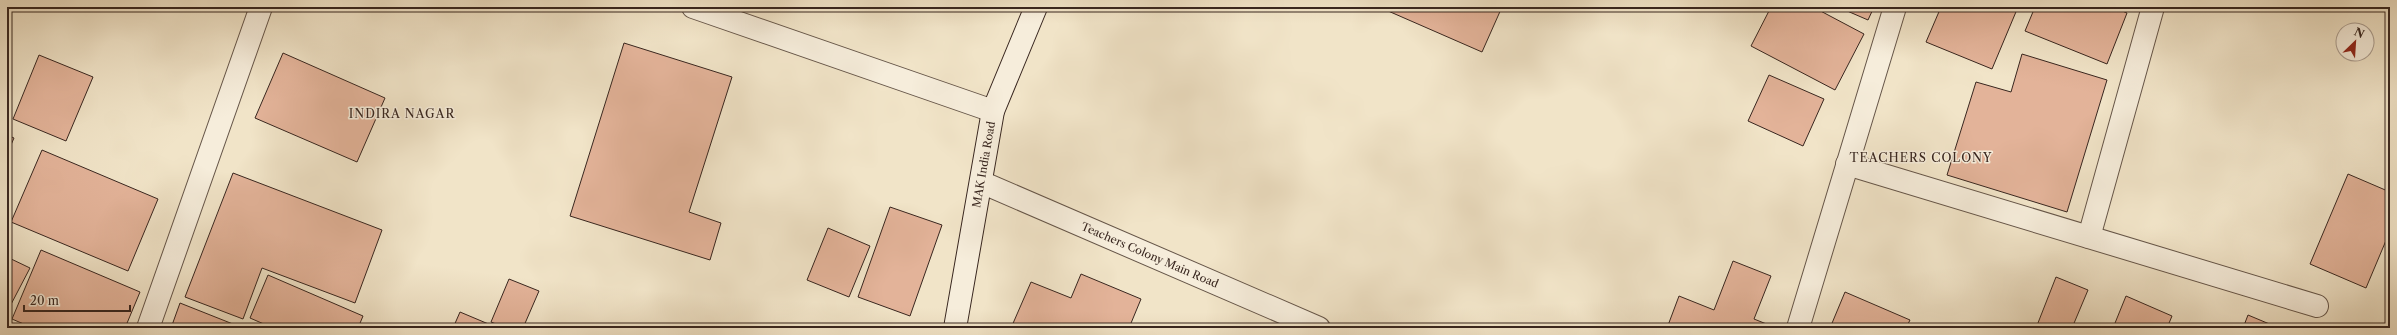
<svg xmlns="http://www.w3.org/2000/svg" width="2397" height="335" font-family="'Libre Caslon Text',serif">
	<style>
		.building { fill: #e3b399; stroke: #38261f }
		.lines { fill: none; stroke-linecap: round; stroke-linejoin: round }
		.street-casing { stroke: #665649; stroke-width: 24 }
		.secondary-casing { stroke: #38261f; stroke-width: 24 }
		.street { stroke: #f6eddb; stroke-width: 22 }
		.secondary { stroke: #f6eddb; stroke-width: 22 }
		.labels { text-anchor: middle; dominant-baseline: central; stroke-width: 3; stroke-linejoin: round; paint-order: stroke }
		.street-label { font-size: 11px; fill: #38261f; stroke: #f6eddb }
		.neighbourhood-label { font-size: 12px; letter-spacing: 1px; fill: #38261f; stroke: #f6eddb }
	</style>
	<rect width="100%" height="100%" fill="#f1e4c8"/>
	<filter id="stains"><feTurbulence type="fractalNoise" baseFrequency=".005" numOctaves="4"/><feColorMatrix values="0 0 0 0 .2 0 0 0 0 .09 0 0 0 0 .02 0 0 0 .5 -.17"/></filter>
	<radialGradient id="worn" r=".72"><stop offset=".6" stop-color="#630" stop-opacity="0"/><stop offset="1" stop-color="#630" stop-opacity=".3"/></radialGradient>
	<!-- building -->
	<g class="building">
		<polygon points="1379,7 1502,7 1482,52"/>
		<polygon points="1771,7 1813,7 1864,34 1835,90 1751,46"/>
		<polygon points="1838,7 1874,7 1868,20"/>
		<polygon points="1941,7 2018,7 1992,69 1926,42"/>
		<polygon points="2035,7 2113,7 2127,13 2107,64 2025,31"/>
		<polygon points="624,43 732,77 689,212 721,223 710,260 570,216"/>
		<polygon points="283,53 385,98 357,162 255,118"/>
		<polygon points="2022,54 2107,80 2067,212 1947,175 1976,82 2011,92"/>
		<polygon points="39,55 93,77 66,141 13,119"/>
		<polygon points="1769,75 1824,99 1803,146 1748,121"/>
		<polygon points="7,135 14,138 7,154"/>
		<polygon points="42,150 158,199 128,271 11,222"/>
		<polygon points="233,173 382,230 355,303 262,268 243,319 185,297"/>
		<polygon points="2348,174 2390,192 2390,231 2366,288 2310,264"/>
		<polygon points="890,207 942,225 910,316 858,297"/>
		<polygon points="828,228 870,246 849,297 807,280"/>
		<polygon points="41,250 140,292 125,328 33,328 12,319"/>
		<polygon points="7,257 30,268 7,312"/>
		<polygon points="1733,261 1771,276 1754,319 1769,325 1768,328 1667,328 1679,296 1714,310"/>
		<polygon points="1081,274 1141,299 1129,328 1011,328 1031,282 1071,298"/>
		<polygon points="268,275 363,316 358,328 273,328 250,318"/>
		<polygon points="2056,277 2088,290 2072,328 2036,328"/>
		<polygon points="509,279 539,291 523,328 506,328 491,322"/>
		<polygon points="1845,292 1910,320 1906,328 1830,328"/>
		<polygon points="2126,296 2172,316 2167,328 2113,328"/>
		<polygon points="180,303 243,328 171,328"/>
		<polygon points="460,312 498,328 453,328"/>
		<polygon points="2248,315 2279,328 2243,328"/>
	</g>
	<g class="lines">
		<!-- street casing -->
		<g class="street-casing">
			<g id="street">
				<polyline points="693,7 993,111"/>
				<polyline points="1847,164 2317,306"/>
				<path id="s1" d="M981,182l338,146"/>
				<polyline points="2089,237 2153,7"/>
				<polyline points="148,328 261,7"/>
				<polyline points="1798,328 1895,7"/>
			</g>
		</g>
		<!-- secondary casing -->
		<g class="secondary-casing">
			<g id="secondary">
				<path id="s2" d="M955,328l38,-217 43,-104"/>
			</g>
		</g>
		<!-- street -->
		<use href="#street" class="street"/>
		<!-- secondary -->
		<use href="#secondary" class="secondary"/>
	</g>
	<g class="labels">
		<!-- street labels -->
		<g class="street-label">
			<text stroke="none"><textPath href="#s2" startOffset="166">MAK India Road</textPath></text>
			<text stroke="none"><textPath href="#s1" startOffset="184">Teachers Colony Main Road</textPath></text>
		</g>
		<!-- neighbourhood labels -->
		<g class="neighbourhood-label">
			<text x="402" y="113">INDIRA NAGAR</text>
			<text x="1921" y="157">TEACHERS COLONY</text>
		</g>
	</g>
	<!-- margin -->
	<rect width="2397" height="335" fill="none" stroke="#f1e4c8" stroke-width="24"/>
	<rect x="8" y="8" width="2381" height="319" fill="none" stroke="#38261f" stroke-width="2"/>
	<rect x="12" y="12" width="2373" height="311" fill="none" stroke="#38261f"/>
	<!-- north arrow -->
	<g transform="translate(2355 42) rotate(25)"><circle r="19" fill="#f6eddb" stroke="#aa9d90"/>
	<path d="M0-3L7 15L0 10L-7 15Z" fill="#8f2418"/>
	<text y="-6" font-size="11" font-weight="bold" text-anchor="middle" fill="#38261f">N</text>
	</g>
	<!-- scale -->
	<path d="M24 305v6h106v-6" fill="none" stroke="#38261f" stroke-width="2"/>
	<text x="30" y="305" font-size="12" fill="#38261f" stroke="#f6eddb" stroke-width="3" paint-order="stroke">20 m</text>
	<rect width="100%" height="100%" filter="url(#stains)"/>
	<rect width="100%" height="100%" fill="url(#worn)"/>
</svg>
